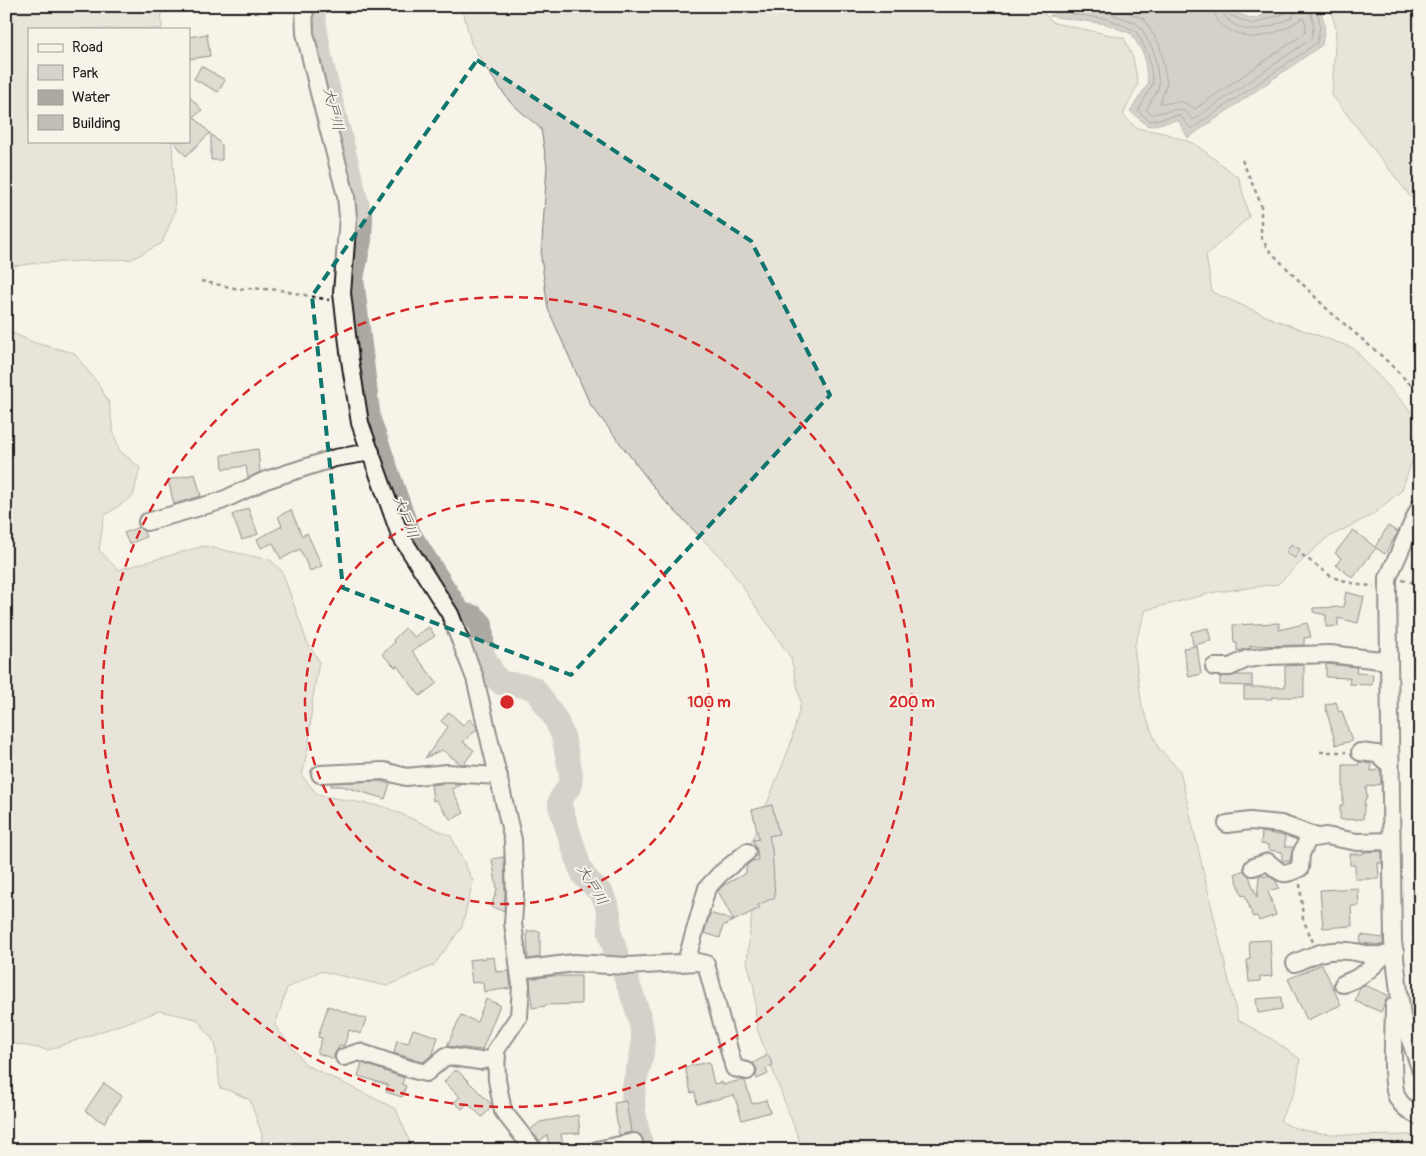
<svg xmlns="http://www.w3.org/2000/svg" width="1426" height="1156" font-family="Pangolin,'Klee One',sans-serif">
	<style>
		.green { fill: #d7d3cb; stroke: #7a7874 }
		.water { fill: #aca9a2; stroke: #72716c }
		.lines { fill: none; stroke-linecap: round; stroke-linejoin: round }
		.shore { stroke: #565452; stroke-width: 1 }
		.river { stroke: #aca9a2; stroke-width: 24 }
		.building { fill: #c0beb5; stroke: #1c1c1c }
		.minor-casing { stroke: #1c1c1c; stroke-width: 20 }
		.path { stroke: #1c1c1c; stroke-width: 2.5; stroke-dasharray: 4 4; stroke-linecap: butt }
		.minor { stroke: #f7f3e8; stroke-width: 16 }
		.marked { fill: none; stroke: #0f766e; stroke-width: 4; stroke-dasharray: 10 6; stroke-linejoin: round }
		.ring { fill: none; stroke: #d62828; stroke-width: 2.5; stroke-dasharray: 9 6 }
		.labels { text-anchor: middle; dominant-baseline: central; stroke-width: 4; stroke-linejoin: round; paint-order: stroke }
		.water-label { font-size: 15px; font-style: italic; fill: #565452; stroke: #f7f3e8 }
		.centre { fill: #d62828; stroke: #f7f3e8; stroke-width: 2.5 }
		.ring-label { font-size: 15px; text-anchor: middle; font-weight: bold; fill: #d62828; stroke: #f7f3e8; stroke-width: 4; stroke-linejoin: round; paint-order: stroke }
	</style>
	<rect width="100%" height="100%" fill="#f7f3e8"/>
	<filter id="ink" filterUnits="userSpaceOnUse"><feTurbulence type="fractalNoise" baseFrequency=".02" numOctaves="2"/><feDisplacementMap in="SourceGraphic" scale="10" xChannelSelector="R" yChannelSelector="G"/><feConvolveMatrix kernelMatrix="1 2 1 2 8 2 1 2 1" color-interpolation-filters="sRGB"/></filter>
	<g filter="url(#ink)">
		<!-- green -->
		<g class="green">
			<polygon points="6,6 161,6 162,29 29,29 29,141 172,141 175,211 162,243 132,259 38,263 6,267"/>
			<path d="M462,6h590l-8,8 10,9 70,15 9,20 5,26 -15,31 13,13 28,5 31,11 44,34 10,39 -43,38 6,37 63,28 78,28 67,73v17l-18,52 -30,25 -47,24 -47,45 -62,8 -70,18 -12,37 8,60 16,40 22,24 58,249 32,18 30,21 -4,30 -16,31c20,19 101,15 130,15l10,7v8h-617l-46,-121 -3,-42 -7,-25 6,-61 -3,-55 40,-100 11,-43 -10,-45 -64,-94 -64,-65 -73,-95 -42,-95 -7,-52 6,-91 -6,-37 -31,-27 -22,-31 -17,-28z"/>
			<polygon points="1330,6 1420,6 1420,209 1332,95 1336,29"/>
			<polygon points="6,330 35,343 74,353 99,385 109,403 113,430 119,450 140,468 133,496 104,516 99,550 118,570 204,546 270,560 282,571 307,642 319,661 312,703 309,742 302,776 318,795 385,807 451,836 473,881 462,927 434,965 387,986 320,971 287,988 275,1026 306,1065 396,1109 413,1150 261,1150 262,1135 250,1100 231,1091 220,1088 215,1043 197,1019 160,1011 48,1050 6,1042"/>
		</g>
		<!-- water -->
		<polygon class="water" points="1070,6 1231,6 1234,12 1253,19 1289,6 1319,6 1325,25 1322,45 1188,138 1178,120 1148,126 1130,111 1148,84 1144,55 1132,34 1106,24 1049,16"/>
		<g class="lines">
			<!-- shore -->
			<g class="shore">
				<polyline points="1070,6 1069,12 1071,14 1108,19 1136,31 1148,54 1153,83 1138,111 1150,121 1180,115 1191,129 1317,43 1320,25 1316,6"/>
				<polyline points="1076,6 1078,9 1109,13 1136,23 1141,28 1154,52 1159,83 1158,89 1146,110 1152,114 1179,109 1186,112 1193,120 1311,39 1314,25 1309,6"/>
				<path d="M1112,6l32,13 16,27 7,37 -7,20c17,2 17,-7 35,6l110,-76 1,-7 -2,-7 -2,-1c-12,9 -30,17 -46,19 -7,1 -13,-2 -19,-4 -13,-5 -23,-11 -24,-27"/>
				<path d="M1221,6c0,14 20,25 33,24 6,0 33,-9 38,-13 3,-3 4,-6 4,-11"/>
				<polyline points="1227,6 1227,10 1231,16 1252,24 1286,13 1289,10 1290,6"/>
			</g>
			<!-- river -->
			<g class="river">
				<polyline points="312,6 320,57 361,219 360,240 352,278 369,420 409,534 460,614 474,617 481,624 483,655 494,675 501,683 527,686 535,689 556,720 563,736 571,774 570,785 560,800 560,806 579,865 584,876 602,894 606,903 609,913 610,934 617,955"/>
				<path d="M624,973c8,23 19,46 19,70 0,13 -5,26 -8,38 -5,23 1,47 8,69"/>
			</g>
		</g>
		<!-- building -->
		<g class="building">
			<polygon points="207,34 210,56 189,59 189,37"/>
			<polygon points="201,66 225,80 218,92 194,79"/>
			<polygon points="189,96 202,110 194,117 210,133 186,156 173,141 189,141"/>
			<polygon points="211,134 222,145 222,160 211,160"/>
			<polygon points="258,449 260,472 248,478 246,466 223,469 222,455"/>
			<polygon points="195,474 201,496 174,504 168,480"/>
			<polygon points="248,508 258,534 242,540 232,515"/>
			<polygon points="291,510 302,536 307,533 322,566 310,571 300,549 281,559 273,543 261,548 257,539 282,526 278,516"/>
			<polygon points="1388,526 1398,532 1385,554 1376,548 1353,578 1336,565 1341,558 1335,553 1353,530 1375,547"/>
			<polygon points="139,527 144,532 146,537 129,544 124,533"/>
			<polygon points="1291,544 1300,549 1295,558 1286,553"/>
			<polygon points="1346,592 1364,597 1358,623 1338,618 1338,626 1326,627 1326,615 1313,612 1313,608 1343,607"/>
			<polygon points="1279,623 1279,630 1307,623 1311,637 1304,638 1304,645 1250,646 1250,648 1237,651 1237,643 1234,643 1233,625"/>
			<polygon points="429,627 435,636 412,651 437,683 420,696 397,666 395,667 382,654 395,642 393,640 405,628 414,637"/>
			<polygon points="1208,628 1211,641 1193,645 1191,632"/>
			<polygon points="1197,646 1201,674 1189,677 1183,648"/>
			<polygon points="1326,664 1357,667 1356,673 1373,674 1372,685 1349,684 1350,678 1326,677"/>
			<polygon points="1304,665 1304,697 1272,697 1272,699 1244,699 1244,687 1285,687 1285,666"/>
			<polygon points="1236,675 1252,675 1252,686 1220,685 1220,677"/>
			<polygon points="1336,702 1339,712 1342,711 1352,741 1336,745 1325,705"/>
			<polygon points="449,712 463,725 470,719 476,726 477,729 463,742 474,750 464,764 461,764 442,750 425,758 448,727 441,721"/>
			<polygon points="1359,762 1372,764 1371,771 1381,770 1381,784 1366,787 1367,799 1365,799 1363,819 1340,820 1340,805 1343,805 1343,765 1358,765"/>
			<polygon points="379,781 390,784 385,799 342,786 331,786 331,783"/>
			<polygon points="447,783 462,784 452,789 464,813 451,820 436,800 433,801 431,785"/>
			<polygon points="772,805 779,834 769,836 772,849 775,897 758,905 760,908 723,926 720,938 704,933 710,913 734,921 718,891 724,885 746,873 746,866 752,861 758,860 757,850 753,840 759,839 752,810"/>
			<polygon points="1262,832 1285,836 1285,847 1293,847 1290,861 1282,861 1282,852 1268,850 1268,845 1261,844"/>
			<polygon points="1382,851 1382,863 1378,863 1379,879 1355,879 1355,865 1350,865 1350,854 1363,854 1363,852"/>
			<polygon points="504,857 505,894 504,911 491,907 497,889 492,859"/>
			<polygon points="1244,870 1249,876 1257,898 1259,876 1263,874 1264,877 1268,875 1276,881 1279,888 1268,891 1276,915 1259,921 1257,916 1253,917 1245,895 1242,896 1235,874"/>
			<polygon points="1358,888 1359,906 1351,906 1352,926 1323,928 1320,890"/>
			<polygon points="527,931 540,931 540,957 528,959"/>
			<polygon points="1361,935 1383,938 1383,945 1360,943"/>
			<polygon points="1270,940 1272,976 1260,977 1260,981 1249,982 1247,960 1250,959 1249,941"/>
			<polygon points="494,957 496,972 509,971 511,988 484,992 483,982 472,983 469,960"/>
			<polygon points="1322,964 1341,1005 1307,1020 1288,979"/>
			<polygon points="551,976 581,976 581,1004 545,1005 545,1006 532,1008 530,979"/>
			<polygon points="1364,985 1388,995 1381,1012 1355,1001 1360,987"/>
			<polygon points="1281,997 1282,1009 1258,1013 1256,999"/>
			<polygon points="486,999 500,1005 482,1050 447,1046 461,1015 477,1022"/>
			<polygon points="328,1006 366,1019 361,1034 349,1030 344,1046 340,1045 334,1055 334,1059 317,1053 322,1038 318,1037"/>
			<polygon points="413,1029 438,1037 433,1054 423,1062 394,1053 397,1040 408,1043"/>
			<polygon points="768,1055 773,1065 766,1069 768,1074 757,1079 756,1076 757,1069 753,1063"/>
			<polygon points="709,1062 714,1084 722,1082 723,1085 741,1080 745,1081 752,1104 766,1100 770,1112 742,1120 734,1095 697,1104 695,1092 691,1093 685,1067"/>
			<polygon points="362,1063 404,1078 402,1084 406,1086 402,1097 386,1092 388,1085 358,1076"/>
			<polygon points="453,1071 458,1071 491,1104 492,1107 482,1117 467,1103 462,1109 454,1102 460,1097 444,1082"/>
			<polygon points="104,1083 122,1096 104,1123 85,1111"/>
			<polygon points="626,1101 631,1132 619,1135 614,1103"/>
			<polygon points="578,1115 580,1133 561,1134 564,1150 550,1150 547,1135 540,1141 530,1130 540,1122"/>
		</g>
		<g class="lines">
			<!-- minor casing -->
			<g class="minor-casing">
				<g id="minor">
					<polyline points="304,6 305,33 318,89 346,196 348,217 342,293 350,360 360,423 400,535 450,614 475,678 513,840 515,894 513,923 521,986 519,1016 496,1050 497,1080 503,1111 534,1150"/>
					<polyline points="1420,506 1388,578 1388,587 1393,941 1402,1017 1420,1068"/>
					<polyline points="147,522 221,501 266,480 335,458 371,452"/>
					<polyline points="1214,667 1230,667 1247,659 1270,656 1330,654 1388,661"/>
					<polyline points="1360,752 1377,754 1390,765"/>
					<polyline points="320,774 384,771 406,777 447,773 499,776"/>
					<polyline points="1227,824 1250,821 1281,824 1317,837"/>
					<path d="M1253,867l15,-5c14,12 15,15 32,6l1,-14 7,-15 18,-3 31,6 34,-1"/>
					<polyline points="686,962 707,888 720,874 747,852"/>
					<path d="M1295,963c20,-9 31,-14 53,-12 19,2 28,8 47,1v10"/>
					<polyline points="519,970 574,963 627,966 698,962 706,964 734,1068 747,1071"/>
					<path d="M1343,984c17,-6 27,-14 39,-27"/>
					<path d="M1394,1006c0,19 -4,76 3,91 5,10 13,15 23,20"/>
					<polyline points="344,1057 359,1052 410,1069 426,1073 446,1056 480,1061 497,1057"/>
					<polyline points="597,1150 634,1142"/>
				</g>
			</g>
			<!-- path -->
			<g class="path">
				<polyline points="1242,160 1261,204 1261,237 1268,249 1328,310 1384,358 1420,394"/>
				<polyline points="201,281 239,289 250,288 280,290 329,300"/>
				<polyline points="1302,555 1332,577 1359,585 1374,586"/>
				<polyline points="1402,580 1420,584"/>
				<polyline points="1320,752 1346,752"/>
				<polyline points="1300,884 1303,919 1313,942"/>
			</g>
			<!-- minor -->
			<use href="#minor" class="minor"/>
		</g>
	</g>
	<!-- marked area -->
	<path d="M0 0H1426V1156H0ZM477,60l274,181 79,154 -259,280 -228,-87 -31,-292z" fill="#f7f3e8" fill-opacity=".55" fill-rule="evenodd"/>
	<path class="marked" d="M477,60l274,181 79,154 -259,280 -228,-87 -31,-292z"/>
	<!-- distance rings -->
	<g class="ring">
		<circle cx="507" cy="702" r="202"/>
		<circle cx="507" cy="702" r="405"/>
	</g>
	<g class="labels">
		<!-- water labels -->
		<g class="water-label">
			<text transform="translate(333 109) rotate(76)">大戸川</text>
			<text transform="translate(405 517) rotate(68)">大戸川</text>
			<text transform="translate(592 885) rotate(59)">大戸川</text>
		</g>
	</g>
	<circle cx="507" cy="702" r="8" class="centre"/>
	<g class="ring-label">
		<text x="709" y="707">100 m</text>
		<text x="912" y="707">200 m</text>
	</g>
	<!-- margin -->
	<rect width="1426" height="1156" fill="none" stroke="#f7f3e8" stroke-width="25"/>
	<rect x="12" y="12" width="1401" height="1131" fill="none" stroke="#1c1c1c" stroke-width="2" filter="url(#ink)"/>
	<!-- legend -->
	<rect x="28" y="28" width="162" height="115" fill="#f7f3e8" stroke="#9f9d96"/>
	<rect x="38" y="44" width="25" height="8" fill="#f7f3e8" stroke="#9f9d96"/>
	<text x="72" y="52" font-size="15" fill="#1c1c1c">Road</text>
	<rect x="38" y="65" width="25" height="15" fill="#d7d3cb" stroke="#9f9d96"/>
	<text x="72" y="78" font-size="15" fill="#1c1c1c">Park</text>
	<rect x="38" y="90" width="25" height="15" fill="#aca9a2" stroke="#9f9d96"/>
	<text x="72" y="102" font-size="15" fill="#1c1c1c">Water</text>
	<rect x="38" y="115" width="25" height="15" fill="#c0beb5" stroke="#9f9d96"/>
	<text x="72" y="128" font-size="15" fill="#1c1c1c">Building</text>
</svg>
